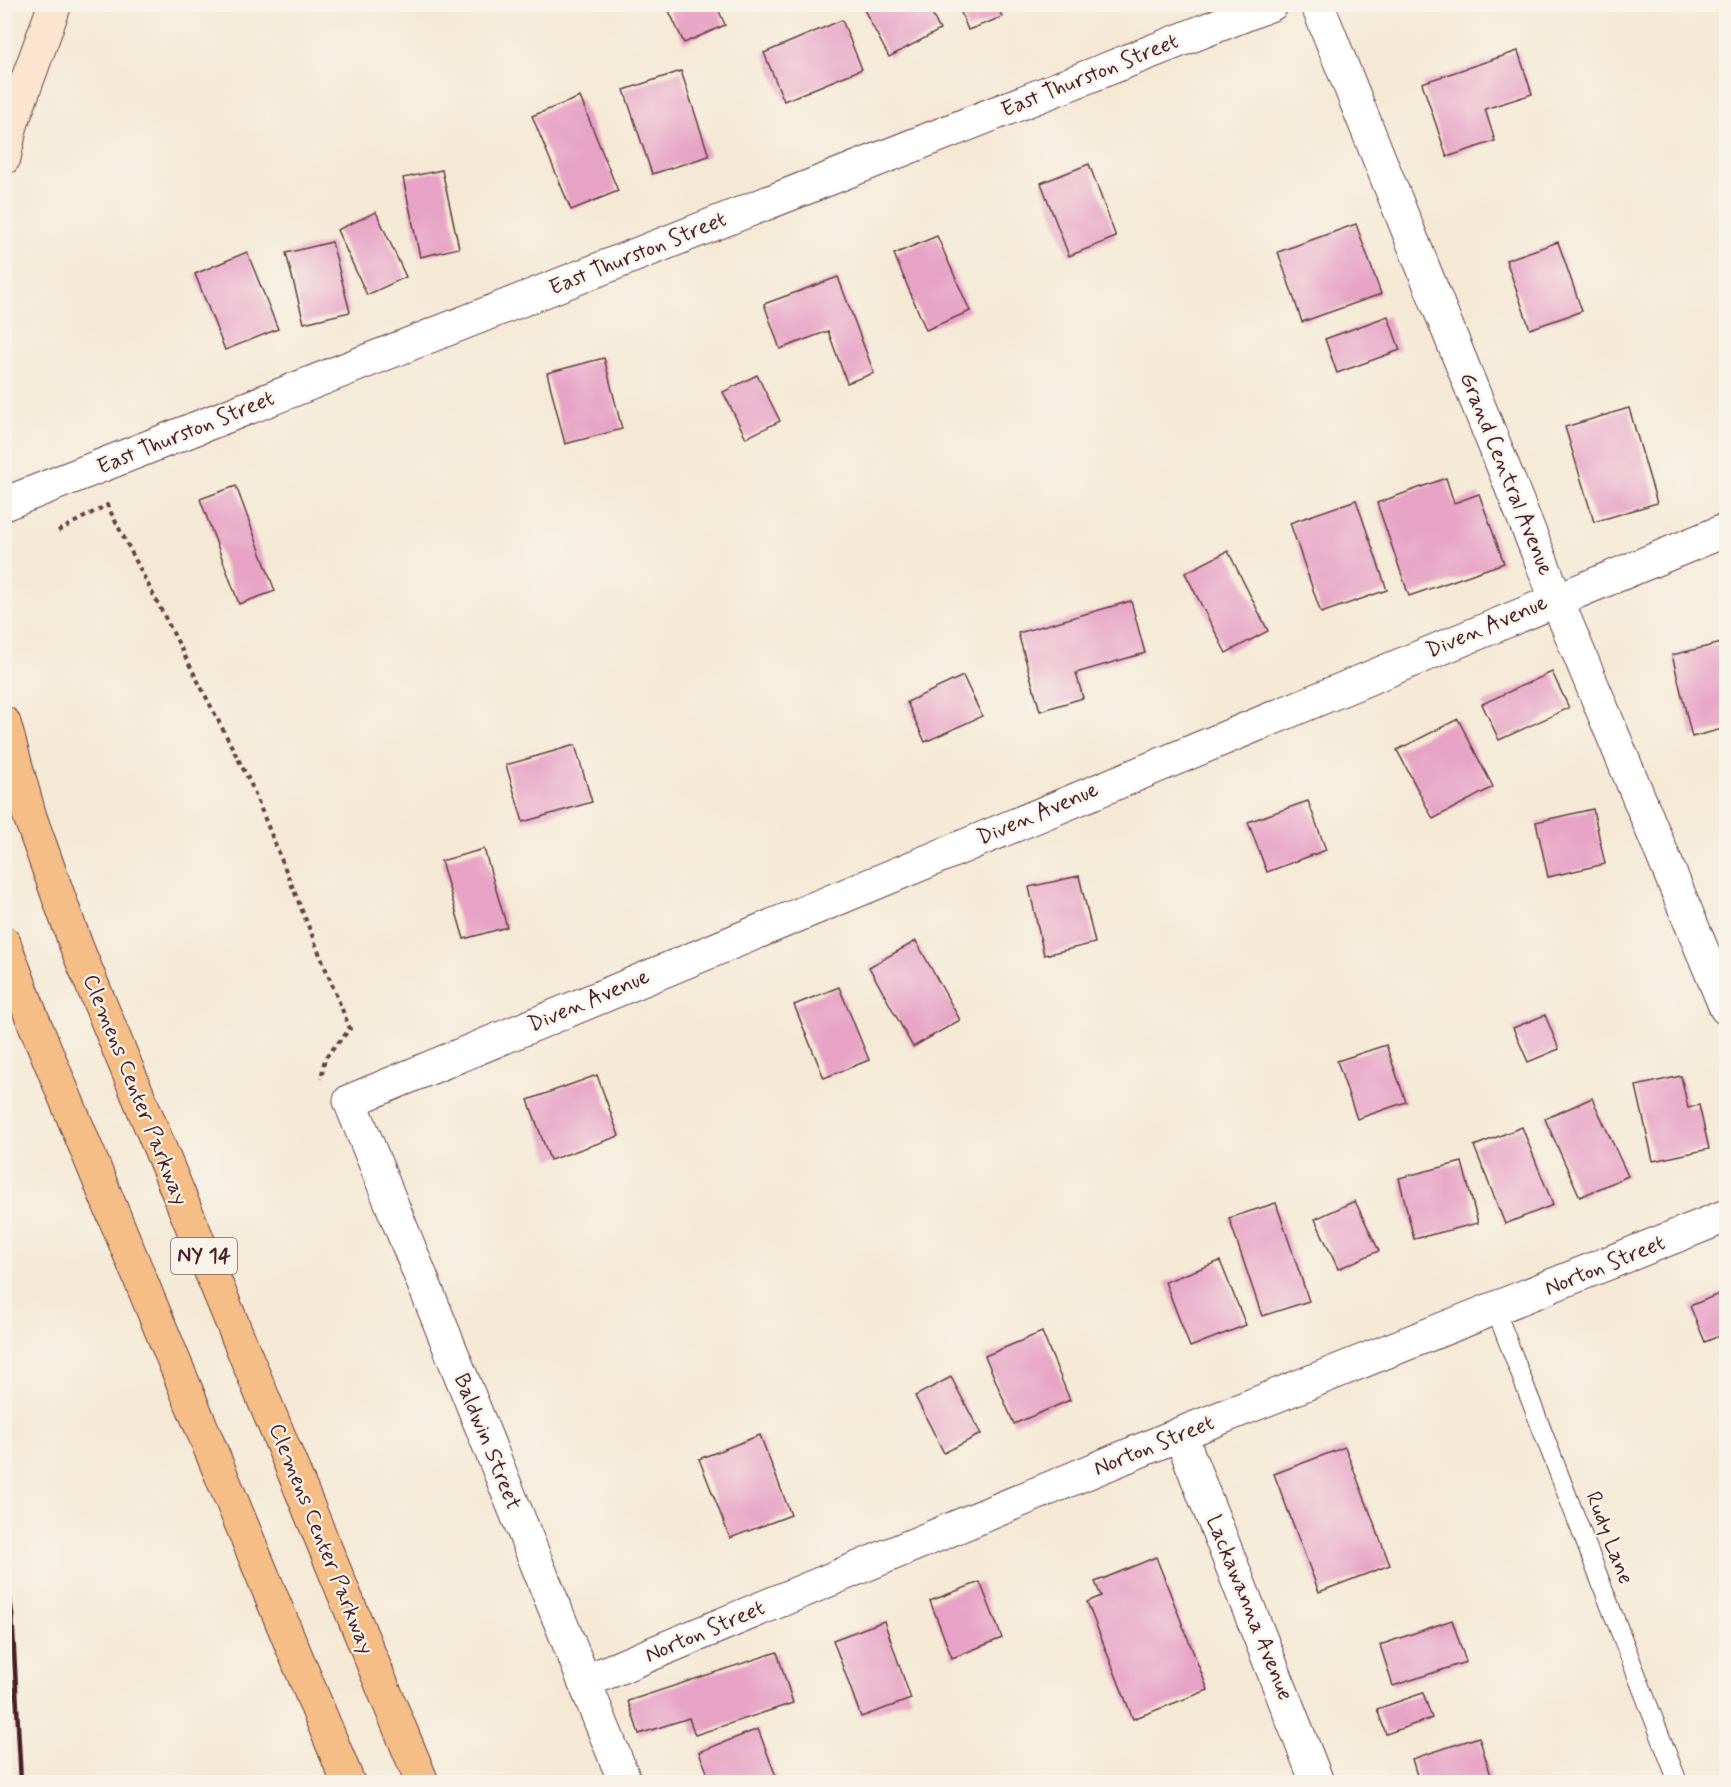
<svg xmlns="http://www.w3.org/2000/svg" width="1731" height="1787" font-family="Mynerve,sans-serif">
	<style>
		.building { fill: #e7a3c5 }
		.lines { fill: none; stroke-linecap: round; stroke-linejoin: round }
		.service-casing { stroke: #643d44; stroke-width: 20 }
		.minor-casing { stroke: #643d44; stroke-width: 35 }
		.secondary-casing { stroke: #643d44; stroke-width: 35 }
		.primary-casing { stroke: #643d44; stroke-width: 35 }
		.path { stroke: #643d44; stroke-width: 4; stroke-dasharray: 4.5 4.5; stroke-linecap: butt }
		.service { stroke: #fff; stroke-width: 18 }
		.minor { stroke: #fff; stroke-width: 33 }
		.secondary { stroke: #fbe5cf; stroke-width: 33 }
		.primary { stroke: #f6be87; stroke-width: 33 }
		.rail { stroke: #4a1f2b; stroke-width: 4.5 }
		.labels { text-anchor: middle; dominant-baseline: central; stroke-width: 4.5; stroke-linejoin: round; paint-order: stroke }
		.shield { fill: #f7f3e8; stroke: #7e5f64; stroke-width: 1.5 }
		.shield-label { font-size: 21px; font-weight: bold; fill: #4a1f2b }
		.street-label { font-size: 22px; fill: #4a1f2b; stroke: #f7f3e8 }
	</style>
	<rect width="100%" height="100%" fill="#f7f3e8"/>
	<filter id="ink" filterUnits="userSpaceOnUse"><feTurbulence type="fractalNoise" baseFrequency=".0167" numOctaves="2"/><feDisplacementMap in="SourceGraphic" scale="12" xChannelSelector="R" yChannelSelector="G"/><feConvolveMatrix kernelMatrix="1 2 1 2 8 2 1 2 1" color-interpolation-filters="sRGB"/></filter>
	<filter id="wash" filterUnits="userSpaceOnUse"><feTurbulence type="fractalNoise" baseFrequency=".008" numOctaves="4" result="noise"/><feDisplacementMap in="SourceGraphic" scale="24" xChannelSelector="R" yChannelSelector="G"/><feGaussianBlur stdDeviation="1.35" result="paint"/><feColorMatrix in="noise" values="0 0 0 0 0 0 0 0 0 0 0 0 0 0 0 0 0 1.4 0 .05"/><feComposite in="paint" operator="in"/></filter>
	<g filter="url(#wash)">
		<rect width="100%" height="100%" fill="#f5e9d5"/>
		<g id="blocks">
			<!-- building -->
			<g class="building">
				<polygon points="682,4 716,4 725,25 684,43 669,11"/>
				<polygon points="861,4 927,4 940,30 889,57"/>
				<polygon points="958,5 997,5 1002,17 968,30"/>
				<polygon points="842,20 862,69 784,101 764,53"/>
				<polygon points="1518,51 1532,94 1485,109 1495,141 1447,157 1422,83"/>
				<polygon points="681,71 709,156 652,174 624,90"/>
				<polygon points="580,97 618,191 571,210 532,116"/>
				<polygon points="1089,164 1116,237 1069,256 1041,183"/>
				<polygon points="442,170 459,248 420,257 403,178"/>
				<polygon points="376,212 406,277 367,295 337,230"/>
				<polygon points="1356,224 1381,294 1302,322 1278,252"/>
				<polygon points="937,236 970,311 926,330 894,254"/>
				<polygon points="332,242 350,312 304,323 286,253"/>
				<polygon points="1558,242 1582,311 1530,329 1506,260"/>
				<polygon points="247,252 278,329 225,350 195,274"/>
				<polygon points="838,277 874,373 847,383 828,331 780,349 764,304"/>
				<polygon points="1388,316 1400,350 1337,373 1325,339"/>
				<polygon points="604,358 622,429 565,444 547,373"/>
				<polygon points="757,375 780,421 746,438 723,392"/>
				<polygon points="1629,408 1657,503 1594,522 1565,427"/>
				<polygon points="1446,478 1454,503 1479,494 1504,563 1409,596 1377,503"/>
				<polygon points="236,486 275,591 239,604 200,499"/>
				<polygon points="1356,500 1387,590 1321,613 1290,523"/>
				<polygon points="1228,551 1268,631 1226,653 1185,573"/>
				<polygon points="1131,601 1145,653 1076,673 1083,698 1040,711 1018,633"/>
				<polygon points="1726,642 1726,728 1692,737 1672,655"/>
				<polygon points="1552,672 1569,708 1499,740 1482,704"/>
				<polygon points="963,676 982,716 925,742 907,702"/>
				<polygon points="1458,719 1493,787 1433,819 1397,750"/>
				<polygon points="575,745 592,802 523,822 506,765"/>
				<polygon points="1308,801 1326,850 1267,872 1248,822"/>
				<polygon points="1593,809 1605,864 1548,877 1536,822"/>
				<polygon points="484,849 507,927 464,939 441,861"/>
				<polygon points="1079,876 1095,943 1044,955 1029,887"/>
				<polygon points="916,941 960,1020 913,1047 869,967"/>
				<polygon points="839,987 869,1060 824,1078 794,1005"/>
				<polygon points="1545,1015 1559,1049 1528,1062 1513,1028"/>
				<polygon points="1386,1045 1406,1102 1357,1119 1337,1061"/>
				<polygon points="597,1075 619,1136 550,1160 528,1100"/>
				<polygon points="1681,1076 1688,1108 1699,1105 1709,1149 1653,1161 1636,1086"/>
				<polygon points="1592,1098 1628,1176 1580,1197 1545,1119"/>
				<polygon points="1522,1127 1553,1205 1505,1224 1474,1146"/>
				<polygon points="1462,1162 1478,1223 1414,1239 1399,1178"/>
				<polygon points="1355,1201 1379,1251 1338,1269 1315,1219"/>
				<polygon points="1276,1203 1309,1301 1262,1316 1229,1218"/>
				<polygon points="1220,1261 1246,1325 1190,1347 1165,1282"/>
				<polygon points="1726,1291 1726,1333 1705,1342 1690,1306"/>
				<polygon points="1042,1332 1070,1400 1014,1424 985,1356"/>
				<polygon points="951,1377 981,1434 944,1453 915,1396"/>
				<polygon points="760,1435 791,1515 730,1538 699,1459"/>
				<polygon points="1345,1447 1390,1565 1319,1592 1274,1474"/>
				<polygon points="1156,1557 1208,1690 1133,1719 1087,1602 1101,1596 1095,1582"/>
				<polygon points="980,1582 1002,1638 952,1658 930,1601"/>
				<polygon points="1452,1620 1466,1662 1393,1686 1380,1645"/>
				<polygon points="884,1621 911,1699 861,1717 833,1640"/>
				<polygon points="777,1652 793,1703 695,1735 689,1718 639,1734 628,1701"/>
				<polygon points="1423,1693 1432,1718 1386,1734 1377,1709"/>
				<polygon points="758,1729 777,1779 767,1782 711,1782 699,1752"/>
				<polygon points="1479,1737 1493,1782 1419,1782 1412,1759"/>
			</g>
		</g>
	</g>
	<g filter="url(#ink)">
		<use href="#blocks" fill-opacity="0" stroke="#643d44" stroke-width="1.5"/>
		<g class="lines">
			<!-- service casing -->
			<g class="service-casing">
				<polyline id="service" points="1496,1311 1678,1782"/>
			</g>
			<!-- minor casing -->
			<g class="minor-casing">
				<g id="minor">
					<polyline points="1317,4 1556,598 1726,1008"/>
					<polyline points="4,504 1272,4"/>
					<polyline points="1180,1434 1317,1782"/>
					<polyline points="584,1682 1180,1434 1726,1216"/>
					<polyline points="625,1782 350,1101 1726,530"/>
				</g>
			</g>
			<!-- secondary casing -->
			<g class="secondary-casing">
				<polyline id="secondary" points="4,158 11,125 55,4"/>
			</g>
			<!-- primary casing -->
			<g class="primary-casing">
				<g id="primary">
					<polyline points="4,723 30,817 77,948 422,1782"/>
					<polyline points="4,943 31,1015 348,1782"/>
				</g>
			</g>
			<!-- path -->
			<polyline class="path" points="58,531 107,505 250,782 350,1029 325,1058 321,1079"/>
			<!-- service -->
			<use href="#service" class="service"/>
			<!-- minor -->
			<use href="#minor" class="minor"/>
			<!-- secondary -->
			<use href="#secondary" class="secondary"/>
			<!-- primary -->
			<use href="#primary" class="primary"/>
			<!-- rail -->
			<polyline class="rail" points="4,1559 12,1613 21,1782"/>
		</g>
	</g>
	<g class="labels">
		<!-- shield labels -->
		<rect class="shield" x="171" y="1238" width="66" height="36" rx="4.5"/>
		<g class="shield-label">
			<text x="204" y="1256">NY 14</text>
		</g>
		<!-- street labels -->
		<g class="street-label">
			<text transform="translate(1090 76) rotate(-22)">East Thurston Street</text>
			<text transform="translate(638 254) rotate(-22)">East Thurston Street</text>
			<text transform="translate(186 433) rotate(-22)">East Thurston Street</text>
			<text transform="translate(1506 474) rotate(68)">Grand Central Avenue</text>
			<text transform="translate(1487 627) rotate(-23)">Diven Avenue</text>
			<text transform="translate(1038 814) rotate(-23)">Diven Avenue</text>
			<text transform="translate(589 1001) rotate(-23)">Diven Avenue</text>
			<text transform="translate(135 1090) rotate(68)">Clemens Center Parkway</text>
			<text transform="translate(1605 1266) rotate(-22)">Norton Street</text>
			<text transform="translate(487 1442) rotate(68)">Baldwin Street</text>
			<text transform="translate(1154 1446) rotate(-22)">Norton Street</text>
			<text transform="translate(1609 1538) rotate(69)">Rudy Lane</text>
			<text transform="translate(321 1539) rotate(68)">Clemens Center Parkway</text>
			<text transform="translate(1249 1608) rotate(68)">Lackawanna Avenue</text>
			<text transform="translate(705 1632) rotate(-23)">Norton Street</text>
		</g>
	</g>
	<!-- margin -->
	<rect width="1731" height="1787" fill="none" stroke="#f7f3e8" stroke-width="24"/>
</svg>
